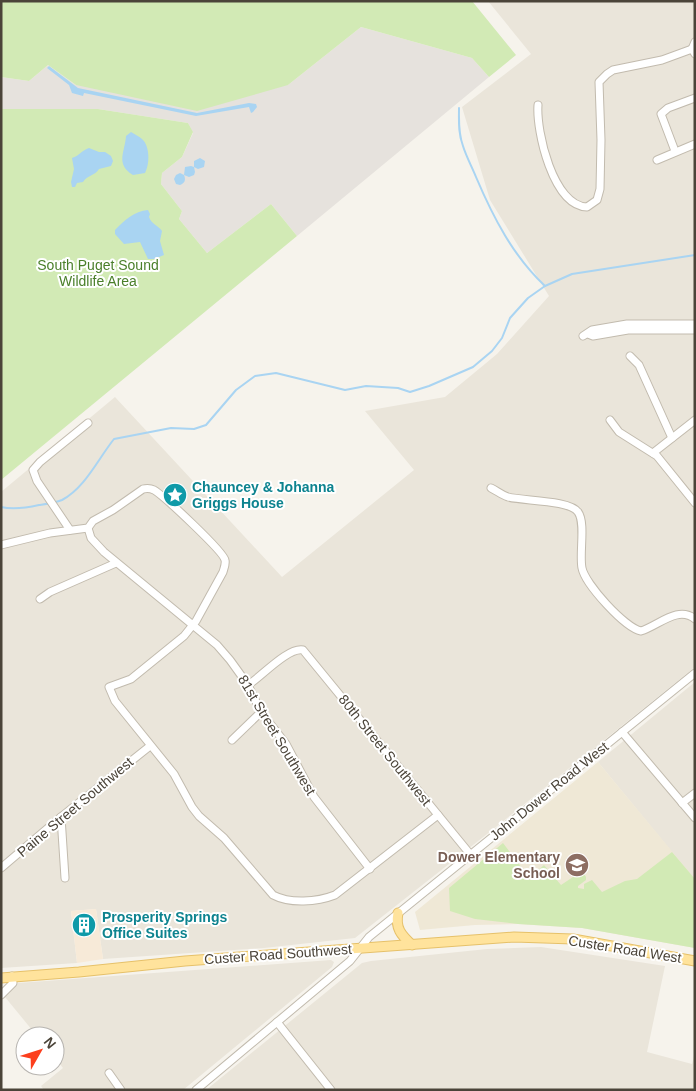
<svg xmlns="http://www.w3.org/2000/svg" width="696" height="1091" font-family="Arial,sans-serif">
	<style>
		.residential { fill: #eae5da; fill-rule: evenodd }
		.commercial { fill: #f7ead8 }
		.industrial { fill: #e6e2dd }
		.education { fill: #efe8d6 }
		.green { fill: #d2eab5 }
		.water { fill: #a9d4f2 }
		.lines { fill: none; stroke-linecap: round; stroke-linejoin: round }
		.stream { stroke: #a9d4f2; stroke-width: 2 }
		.minor-casing { stroke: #c2bbae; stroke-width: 9 }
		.major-casing { stroke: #e6c16a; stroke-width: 11 }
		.minor { stroke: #fff; stroke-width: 7 }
		.major { stroke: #ffe39c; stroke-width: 9 }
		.labels { text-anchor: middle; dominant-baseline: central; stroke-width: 4; stroke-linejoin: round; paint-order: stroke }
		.park-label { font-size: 14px; fill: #4a7f2a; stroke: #fff }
		.culture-label { font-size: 14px; font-weight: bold; fill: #0d838f; stroke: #fff; text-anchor: start }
		.street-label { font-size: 14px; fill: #4b4439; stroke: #fff }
		.education-label { font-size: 14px; font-weight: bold; fill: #785e54; stroke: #fff; text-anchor: end }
	</style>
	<rect width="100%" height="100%" fill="#f6f3ec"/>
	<!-- residential -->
	<g class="residential">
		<path d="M488,1h207v666l-194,156 -146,115 -91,10 -161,11 -7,-50 -25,2 6,52 -76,5v-476l114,-95 167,180 132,-107 -49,-59 80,-14 52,-43 52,-58 -59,-96 -28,-93 69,-53zM112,770l5,6 -55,43v-8z"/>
		<polygon points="695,682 695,880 598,762"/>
		<polygon points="541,947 665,966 647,1052 692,1064 695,1052 695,1090 206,1090 362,963 371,961 487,949"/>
		<polygon points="331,960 334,962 332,967 183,1090 44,1090 41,1086 63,1068 55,1058 55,1036 37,1036 5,997 18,983"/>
	</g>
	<!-- commercial -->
	<polygon class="commercial" points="96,909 103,959 77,963 71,911"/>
	<!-- industrial -->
	<polygon class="industrial" points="361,27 472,58 489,77 297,236 271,204 207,253 179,219 182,211 161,184 162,173 182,157 193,133 188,123 98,109 1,109 1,77 29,81 48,65 76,85 288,85"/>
	<!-- education -->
	<polygon class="education" points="598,762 695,879 695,948 582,928 518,924 475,925 420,930 415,912"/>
	<!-- green -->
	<g class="green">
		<polygon points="1,1 472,1 516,55 489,77 472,58 361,27 288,85 197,111 76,85 48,65 29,81 1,77"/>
		<polygon points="1,109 98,109 188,123 193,132 182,157 162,173 161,184 182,211 179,219 207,253 271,204 297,236 1,480"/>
		<polygon points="503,843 531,880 537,874 536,872 544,865 561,885 579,873 584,874 586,877 586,880 578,886 578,888 584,889 584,884 592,880 602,892 625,881 637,879 672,852 695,879 695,948 582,928 518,924 475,919 450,911 449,888"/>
	</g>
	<!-- water -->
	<g class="water">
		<polygon points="49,66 78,88 197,113 249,103 256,104 257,107 253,112 251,113 249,107 196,116 84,93 83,96 72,93 69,85 47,68"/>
		<path d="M131,132c3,2 8,4 11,7 8,7 8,25 3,34l-12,2c-18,-11 -8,-23 -7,-39z"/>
		<path d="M89,148l10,4h6l6,4 2,5 -2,5 -12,3c-4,7 -12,6 -16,13l-6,1 -2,4h-3l-1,-5 3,-13 -2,-11c7,-2 10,-8 17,-10z"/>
		<path d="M200,158l5,3 -1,6 -6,2 -4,-2 1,5 -1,3 -5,2 -5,-2c2,5 1,8 -4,10l-4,-1 -2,-5 2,-4 4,-2 4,2 1,-8 6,-1 3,1v-6z"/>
		<path d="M148,210l2,4 -1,3c3,8 9,8 13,14l-2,10 4,14 -10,4h-6l-8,-17 -16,2 -9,-10v-4c10,-10 19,-19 33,-20z"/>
	</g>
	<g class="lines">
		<!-- stream -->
		<g class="stream">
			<path d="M459,108c0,12 -1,25 4,38 3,10 9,21 13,31 17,40 37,79 69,109"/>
			<path d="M1,507c13,3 25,1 38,-2 7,-1 16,-2 23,-5 23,-12 36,-41 52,-61l57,-11 23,1 12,-4 30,-35 19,-14 21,-3 69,17 21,-4 32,2 12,4 19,-6 44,-19 19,-16 10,-13 8,-20 18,-20 17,-12 27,-12 123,-19"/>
		</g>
		<!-- minor casing -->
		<g class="minor-casing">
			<g id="minor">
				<polyline points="695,42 692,49 695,54"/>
				<path d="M538,105c-2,26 15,101 49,102l10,-7 3,-11 1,-49 -2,-58 8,-8 6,-4 49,-10 30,-11"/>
				<polyline points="675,151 661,114 668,108 695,98"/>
				<polyline points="657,160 695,144"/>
				<polyline points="588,334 593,336 628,330 695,330"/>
				<polyline points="583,336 592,330 627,324 695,324"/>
				<polyline points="630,356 639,365 672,438"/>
				<polyline points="610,420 619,432 657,456 695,503"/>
				<polyline points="653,453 695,420"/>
				<path d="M491,488c6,3 11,7 17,9 15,4 62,3 70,15 8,11 1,42 4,56 3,16 43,60 59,63 17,-5 37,-26 54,-12"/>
				<polyline points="88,528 91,538 104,552 217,645 230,660 248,685 261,712 286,744 314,797 370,869"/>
				<polyline points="70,530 37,481 33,470 40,462 88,423"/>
				<path d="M1,545l49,-12 38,-5 5,-7 20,-11 30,-21c4,-1 7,-1 11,1 10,6 69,61 71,70 1,4 -1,8 -2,12l-27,49 -12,15 -53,43 -22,8 6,14 59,73 18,33 7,9 25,22 49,57c17,9 44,7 62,0l103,-80"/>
				<polyline points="40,599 50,592 116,563"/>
				<path d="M248,685c13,-8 40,-38 55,-35l167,204"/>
				<polyline points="622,732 695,818"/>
				<polyline points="232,740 261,712"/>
				<polyline points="682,803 695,793"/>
				<polyline points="61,817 65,878"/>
				<polyline points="1,868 61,817 150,746"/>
				<polyline points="1,995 13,983 12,976"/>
				<polyline points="277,1022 331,1090"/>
				<polyline points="109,1073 121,1090"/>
				<polyline points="196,1090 350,961 369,937 695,673"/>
			</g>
		</g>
		<!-- major casing -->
		<g class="major-casing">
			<g id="major">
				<path d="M398,913c-3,15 3,22 14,32"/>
				<polyline points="1,978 79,972 185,961 514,937 573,939 695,961"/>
			</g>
		</g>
		<!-- minor -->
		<use href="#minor" class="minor"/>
		<!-- major -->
		<use href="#major" class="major"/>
	</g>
	<!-- icons -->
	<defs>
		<g id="sight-disc" transform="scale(1.25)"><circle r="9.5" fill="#0f9aa8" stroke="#fff"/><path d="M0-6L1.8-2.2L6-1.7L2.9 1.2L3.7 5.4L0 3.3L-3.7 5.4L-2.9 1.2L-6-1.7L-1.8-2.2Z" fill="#fff"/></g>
		<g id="school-disc" transform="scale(1.25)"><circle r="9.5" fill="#8d6e63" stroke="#fff"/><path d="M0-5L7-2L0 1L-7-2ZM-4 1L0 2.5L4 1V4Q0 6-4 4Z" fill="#fff"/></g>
		<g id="building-disc" transform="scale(1.25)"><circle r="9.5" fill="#0f9aa8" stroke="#fff"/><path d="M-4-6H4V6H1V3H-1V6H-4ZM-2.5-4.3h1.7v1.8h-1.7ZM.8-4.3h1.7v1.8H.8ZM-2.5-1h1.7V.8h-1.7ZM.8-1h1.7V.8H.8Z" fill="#fff"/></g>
	</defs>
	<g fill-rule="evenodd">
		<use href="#sight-disc" x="175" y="495"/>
		<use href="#school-disc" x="577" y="865"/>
		<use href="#building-disc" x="84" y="925"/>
	</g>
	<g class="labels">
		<!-- park labels -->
		<g class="park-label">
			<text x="98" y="265">South Puget Sound<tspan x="98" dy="16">Wildlife Area</tspan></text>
		</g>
		<!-- culture labels -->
		<g class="culture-label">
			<text x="192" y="487">Chauncey &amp; Johanna<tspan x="192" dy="16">Griggs House</tspan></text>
			<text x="102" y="917">Prosperity Springs<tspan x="102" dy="16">Office Suites</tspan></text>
		</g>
		<!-- street labels -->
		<g class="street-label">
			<text transform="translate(277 735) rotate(59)">81st Street Southwest</text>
			<text transform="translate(385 750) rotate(51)">80th Street Southwest</text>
			<text transform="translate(549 791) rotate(-39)">John Dower Road West</text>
			<text transform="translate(75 807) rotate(-40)">Paine Street Southwest</text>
			<text transform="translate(625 949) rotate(9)">Custer Road West</text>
			<text transform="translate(278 954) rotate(-4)">Custer Road Southwest</text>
		</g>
		<!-- education labels -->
		<g class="education-label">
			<text x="560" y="857">Dower Elementary<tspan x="560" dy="16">School</tspan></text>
		</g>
	</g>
	<!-- border -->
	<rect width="696" height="1091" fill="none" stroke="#4b4439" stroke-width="5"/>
	<!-- north arrow -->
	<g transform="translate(40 1051) rotate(51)"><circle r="24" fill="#ffffff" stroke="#b7b4b0"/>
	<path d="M0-4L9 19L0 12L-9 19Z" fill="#fc3f1d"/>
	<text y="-8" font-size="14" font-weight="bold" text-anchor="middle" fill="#4b4439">N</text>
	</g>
</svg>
